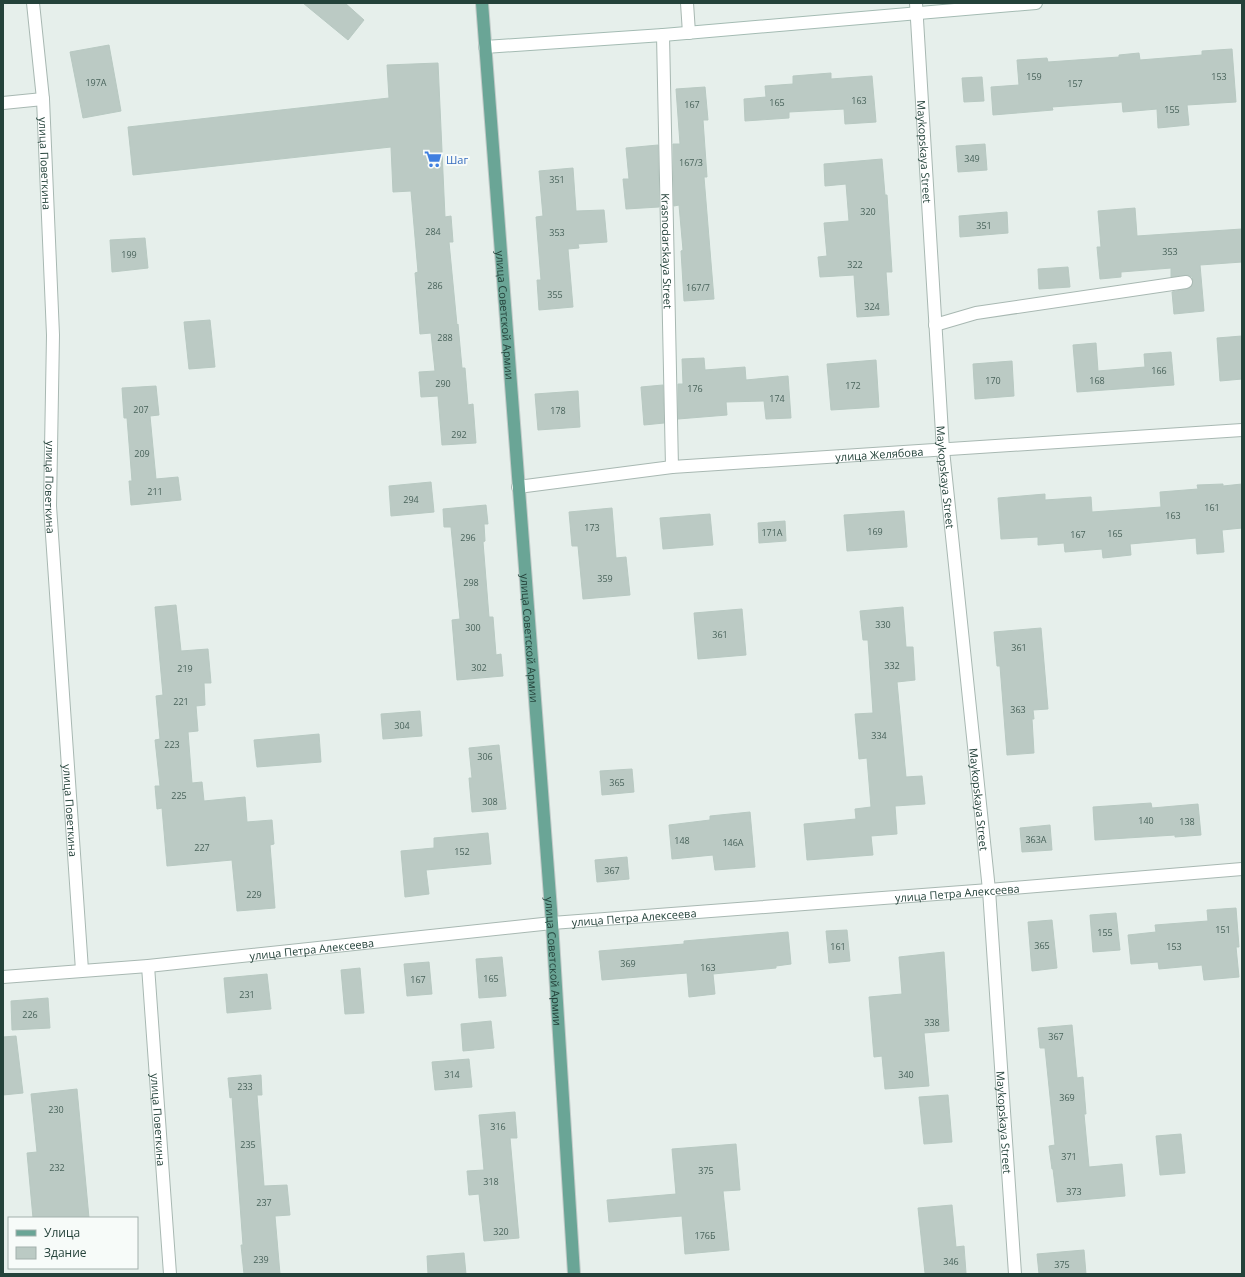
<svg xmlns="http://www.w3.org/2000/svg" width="1245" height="1277" font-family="'Open Sans',sans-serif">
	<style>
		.building { fill: #bbcac4; stroke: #b8c9c2 }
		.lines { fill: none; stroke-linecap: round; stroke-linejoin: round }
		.minor-casing { stroke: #a8b8b2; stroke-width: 14 }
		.tertiary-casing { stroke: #a8b8b2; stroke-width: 14 }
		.secondary-casing { stroke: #a4bbb3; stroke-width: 14 }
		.primary-casing { stroke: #c2cac8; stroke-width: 14 }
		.minor { stroke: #fff; stroke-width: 12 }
		.tertiary { stroke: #fff; stroke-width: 12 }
		.secondary { stroke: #fff; stroke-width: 12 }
		.primary { stroke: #6aa596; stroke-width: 12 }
		.labels { text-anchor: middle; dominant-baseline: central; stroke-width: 4; stroke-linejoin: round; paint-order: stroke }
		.number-label { font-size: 9px; fill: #4a645c }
		.street-label { font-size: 11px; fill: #24423a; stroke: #f7fbf9 }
		.shop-label { font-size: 11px; fill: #366cbe; stroke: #f7fbf9; text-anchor: start }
	</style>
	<rect width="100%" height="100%" fill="#e6efeb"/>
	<!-- building -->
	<g class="building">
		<polygon points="303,3 345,3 364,20 348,40"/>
		<polygon points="109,45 121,111 83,118 70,52"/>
		<polygon points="1232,49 1236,102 1187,105 1189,125 1158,128 1157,109 1123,112 1122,102 1052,107 1053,110 993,115 991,87 1019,85 1017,60 1047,58 1048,62 1119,57 1119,55 1139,53 1140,60 1202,55 1202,51"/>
		<polygon points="438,63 445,217 451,216 453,242 449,242 457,325 458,324 462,368 465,368 468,405 473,404 476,443 442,445 438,396 421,397 419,372 435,371 431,333 420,334 415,273 418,272 411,191 393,192 391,147 133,175 128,127 389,98 387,65"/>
		<polygon points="831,73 831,79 872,76 876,122 845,124 844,109 789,112 789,118 745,121 744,99 766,97 765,86 793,84 793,76"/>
		<polygon points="982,77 984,101 964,102 962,78"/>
		<polygon points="705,87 708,120 703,120 707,177 704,177 714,299 684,301 681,251 683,250 679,205 674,206 673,144 680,144 676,89"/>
		<polygon points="985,144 987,170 958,172 956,146"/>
		<polygon points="658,145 659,207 626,209 623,179 629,179 626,148"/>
		<polygon points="882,159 885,195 887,195 892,272 886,272 889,315 857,317 854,275 820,277 818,257 827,256 824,223 849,221 846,184 825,186 824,164"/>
		<polygon points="573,168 576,211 604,210 607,242 578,244 579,248 568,249 573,307 539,310 537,280 541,280 536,217 543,216 539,171"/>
		<polygon points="1135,208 1137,236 1242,229 1242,262 1200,265 1204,311 1174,314 1172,292 1190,288 1193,281 1192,277 1188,275 1171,277 1171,268 1121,272 1121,277 1100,279 1097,247 1101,247 1098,211"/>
		<polygon points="1007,212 1008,233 960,237 959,216"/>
		<polygon points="145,238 148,268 112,272 110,240"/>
		<polygon points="1068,267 1070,287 1039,289 1038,269"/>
		<polygon points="210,320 215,367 189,369 184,322"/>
		<polygon points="1242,336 1242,379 1220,381 1217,338"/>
		<polygon points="1096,343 1098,371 1145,367 1144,354 1171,352 1174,385 1077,392 1073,345"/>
		<polygon points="704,358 705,370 745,367 746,380 788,376 791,418 766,419 764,401 726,402 727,415 678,419 678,384 683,384 682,359"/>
		<polygon points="876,360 879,407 831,410 827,364"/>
		<polygon points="1012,361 1014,396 975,399 973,364"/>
		<polygon points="663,385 664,423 644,425 641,387"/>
		<polygon points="156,386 159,415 150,416 156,479 178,477 181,500 131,505 129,481 132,481 127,418 124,418 122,388"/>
		<polygon points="578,391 580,427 538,430 535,394"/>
		<polygon points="431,482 434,512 391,516 389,486"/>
		<polygon points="1223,484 1223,486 1242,484 1242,528 1222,530 1224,552 1197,554 1196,538 1130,544 1131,555 1103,558 1102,549 1065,552 1064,543 1038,545 1038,537 1001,539 998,498 1045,494 1045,500 1091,497 1092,512 1161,507 1160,492 1198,489 1197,485"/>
		<polygon points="486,505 488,524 484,524 485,541 483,542 489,617 493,617 496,655 501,654 503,676 457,680 452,620 460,619 451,527 444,527 443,509"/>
		<polygon points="612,508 616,558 626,557 630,595 583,599 578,546 572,546 569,512"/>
		<polygon points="904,511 907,547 847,551 844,515"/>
		<polygon points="710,514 713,545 663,549 660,518"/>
		<polygon points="785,521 786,541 759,543 758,523"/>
		<polygon points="176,605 181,651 208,649 211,683 204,683 205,705 196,706 198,731 188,732 192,783 202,782 204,801 245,797 247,822 272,820 274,844 270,845 275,908 237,911 232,860 167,866 162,808 157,809 155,786 160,786 155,740 160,739 156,696 163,695 155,607"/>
		<polygon points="903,607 906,647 913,647 915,680 897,682 906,777 922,776 925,804 895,806 897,834 871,836 873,855 807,860 804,824 856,819 855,809 871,807 867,758 859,759 855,714 873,713 868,640 863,640 860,611"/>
		<polygon points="742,609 746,655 698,659 694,613"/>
		<polygon points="1041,628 1048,709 1033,710 1034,719 1032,719 1034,753 1007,755 1000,666 997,666 994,632"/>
		<polygon points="420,711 422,736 383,739 381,714"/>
		<polygon points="319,734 321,762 257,767 254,740"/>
		<polygon points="499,745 506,809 472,812 469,778 472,778 469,748"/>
		<polygon points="632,769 634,792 602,795 600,771"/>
		<polygon points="1151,803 1152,808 1198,804 1201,835 1175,837 1175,835 1095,840 1093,807"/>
		<polygon points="750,812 755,867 715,870 713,855 672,859 669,825 710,820 710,816"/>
		<polygon points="1050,825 1052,850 1022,852 1020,828"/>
		<polygon points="488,833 491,864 426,870 429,894 405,897 401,851 434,848 434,838"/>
		<polygon points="627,857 629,879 597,882 595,860"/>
		<polygon points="1236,908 1239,947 1236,947 1239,977 1204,980 1202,965 1159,969 1158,962 1131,964 1128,935 1156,932 1155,925 1208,921 1207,910"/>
		<polygon points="1116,913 1120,950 1093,952 1090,915"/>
		<polygon points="1052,920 1057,968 1032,971 1028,922"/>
		<polygon points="847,930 850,961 829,963 826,931"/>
		<polygon points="788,932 791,964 776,966 776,968 713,974 715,994 689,997 687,973 602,980 599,951 684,944 684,941"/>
		<polygon points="944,952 949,1031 924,1033 929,1086 885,1089 882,1056 874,1057 869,997 902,994 899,957"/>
		<polygon points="502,957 506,996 479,998 476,959"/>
		<polygon points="429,962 432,994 407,996 404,964"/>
		<polygon points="360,968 364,1013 345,1014 341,970"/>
		<polygon points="267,974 271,1009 227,1013 224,978"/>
		<polygon points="48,998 50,1028 12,1030 11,1001"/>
		<polygon points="491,1021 494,1048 463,1051 461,1024"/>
		<polygon points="1072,1025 1077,1078 1083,1077 1086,1114 1084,1114 1089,1167 1122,1164 1125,1196 1057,1202 1053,1169 1052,1169 1049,1146 1055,1145 1045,1048 1040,1048 1038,1028"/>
		<polygon points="16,1036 23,1093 3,1095 3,1037"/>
		<polygon points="469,1059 472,1087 435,1090 432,1062"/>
		<polygon points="261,1075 262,1095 257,1095 264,1186 287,1185 290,1215 275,1216 280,1274 244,1274 241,1245 243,1245 232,1097 230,1098 228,1078"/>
		<polygon points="77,1089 89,1218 33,1218 27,1153 37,1152 31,1094"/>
		<polygon points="948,1095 952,1142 924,1144 919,1097"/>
		<polygon points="515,1112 517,1138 510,1138 519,1238 484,1241 479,1194 469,1195 467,1171 484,1170 479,1115"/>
		<polygon points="1181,1134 1185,1173 1160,1175 1156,1136"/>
		<polygon points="736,1144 740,1190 723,1191 729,1250 685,1254 682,1216 609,1222 607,1200 676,1194 672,1149"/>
		<polygon points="952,1205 956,1247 964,1246 966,1273 925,1273 918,1208"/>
		<polygon points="1084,1250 1086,1274 1039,1274 1037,1254"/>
		<polygon points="464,1253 466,1274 428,1274 427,1256"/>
	</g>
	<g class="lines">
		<!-- minor casing -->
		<g class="minor-casing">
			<g id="minor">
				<path id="s1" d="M33,3l10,96 10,236 -3,171 32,464"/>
				<polyline points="687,3 689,33"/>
				<path id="s2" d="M916,3l27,447 46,440 26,384"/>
				<polyline points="3,103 43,99"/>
				<polyline points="935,325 976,313 1186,282"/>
				<path id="s3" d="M518,487l154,-20 570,-37"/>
				<path id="s4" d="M148,966l22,308"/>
				<path id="s5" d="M3,977l145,-11 404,-43 437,-33 253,-21"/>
			</g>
		</g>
		<!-- tertiary casing -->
		<g class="tertiary-casing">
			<g id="tertiary">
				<path id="s6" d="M663,35l9,432"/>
			</g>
		</g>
		<!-- secondary casing -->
		<g class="secondary-casing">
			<polyline id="secondary" points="485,47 663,35 1036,3"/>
		</g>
		<!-- primary casing -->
		<g class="primary-casing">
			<g id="primary">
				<path id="s7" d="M482,3l70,920 22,351"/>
			</g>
		</g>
		<!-- minor -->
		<use href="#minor" class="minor"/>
		<!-- tertiary -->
		<use href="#tertiary" class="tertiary"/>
		<!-- secondary -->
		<use href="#secondary" class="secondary"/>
		<!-- primary -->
		<use href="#primary" class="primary"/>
	</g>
	<!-- icons -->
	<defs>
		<g id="supermarket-bare" transform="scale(1.38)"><path d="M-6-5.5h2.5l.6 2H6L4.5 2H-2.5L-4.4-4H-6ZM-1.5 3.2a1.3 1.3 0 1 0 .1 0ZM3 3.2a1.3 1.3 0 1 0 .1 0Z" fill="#3f7fe0" stroke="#f7fbf9" stroke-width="2.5" paint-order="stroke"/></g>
	</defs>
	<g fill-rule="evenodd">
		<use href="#supermarket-bare" x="433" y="159"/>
	</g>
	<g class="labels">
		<!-- number labels -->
		<g class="number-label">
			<text x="1034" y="76">159</text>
			<text x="1219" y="76">153</text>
			<text x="96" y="82">197А</text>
			<text x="1075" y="83">157</text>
			<text x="859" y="100">163</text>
			<text x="777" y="102">165</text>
			<text x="692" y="104">167</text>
			<text x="1172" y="109">155</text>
			<text x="972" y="158">349</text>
			<text x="691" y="162">167/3</text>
			<text x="557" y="179">351</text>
			<text x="868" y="211">320</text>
			<text x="984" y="225">351</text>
			<text x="433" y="231">284</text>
			<text x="557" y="232">353</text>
			<text x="1170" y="251">353</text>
			<text x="129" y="254">199</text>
			<text x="855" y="264">322</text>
			<text x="435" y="285">286</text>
			<text x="698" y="287">167/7</text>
			<text x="555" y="294">355</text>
			<text x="872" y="306">324</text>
			<text x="445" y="337">288</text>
			<text x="1159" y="370">166</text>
			<text x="993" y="380">170</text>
			<text x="1097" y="380">168</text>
			<text x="443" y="383">290</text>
			<text x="853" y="385">172</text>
			<text x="695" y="388">176</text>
			<text x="777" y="398">174</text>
			<text x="141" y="409">207</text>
			<text x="558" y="410">178</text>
			<text x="459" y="434">292</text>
			<text x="142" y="453">209</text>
			<text x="155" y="491">211</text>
			<text x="411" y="499">294</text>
			<text x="1212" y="507">161</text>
			<text x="1173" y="515">163</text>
			<text x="592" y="527">173</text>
			<text x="875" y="531">169</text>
			<text x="772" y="532">171А</text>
			<text x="1115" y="533">165</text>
			<text x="1078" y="534">167</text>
			<text x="468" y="537">296</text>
			<text x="605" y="578">359</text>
			<text x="471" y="582">298</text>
			<text x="883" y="624">330</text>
			<text x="473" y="627">300</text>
			<text x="720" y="634">361</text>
			<text x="1019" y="647">361</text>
			<text x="892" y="665">332</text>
			<text x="479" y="667">302</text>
			<text x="185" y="668">219</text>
			<text x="181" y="701">221</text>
			<text x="1018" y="709">363</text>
			<text x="402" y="725">304</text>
			<text x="879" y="735">334</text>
			<text x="172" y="744">223</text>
			<text x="485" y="756">306</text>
			<text x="617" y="782">365</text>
			<text x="179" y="795">225</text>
			<text x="490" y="801">308</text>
			<text x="1146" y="820">140</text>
			<text x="1187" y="821">138</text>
			<text x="1036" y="839">363А</text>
			<text x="682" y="840">148</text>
			<text x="733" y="842">146А</text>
			<text x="202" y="847">227</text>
			<text x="462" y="851">152</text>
			<text x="612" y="870">367</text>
			<text x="254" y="894">229</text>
			<text x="1223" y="929">151</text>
			<text x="1105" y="932">155</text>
			<text x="1042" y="945">365</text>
			<text x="838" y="946">161</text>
			<text x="1174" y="946">153</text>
			<text x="628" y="963">369</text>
			<text x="708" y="967">163</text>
			<text x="491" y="978">165</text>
			<text x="418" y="979">167</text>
			<text x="247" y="994">231</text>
			<text x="30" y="1014">226</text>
			<text x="932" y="1022">338</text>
			<text x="1056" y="1036">367</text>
			<text x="452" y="1074">314</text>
			<text x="906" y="1074">340</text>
			<text x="245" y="1086">233</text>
			<text x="1067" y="1097">369</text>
			<text x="56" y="1109">230</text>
			<text x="498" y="1126">316</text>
			<text x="248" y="1144">235</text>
			<text x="1069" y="1156">371</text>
			<text x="57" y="1167">232</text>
			<text x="706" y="1170">375</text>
			<text x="491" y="1181">318</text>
			<text x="1074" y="1191">373</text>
			<text x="264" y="1202">237</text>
			<text x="501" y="1231">320</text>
			<text x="705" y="1235">176Б</text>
			<text x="261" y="1259">239</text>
			<text x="951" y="1261">346</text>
			<text x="1062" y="1264">375</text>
		</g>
		<!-- street labels -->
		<g class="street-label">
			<text stroke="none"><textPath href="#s2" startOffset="149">Maykopskaya Street</textPath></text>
			<text stroke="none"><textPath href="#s1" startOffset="161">улица Поветкина</textPath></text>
			<text stroke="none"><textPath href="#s6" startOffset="216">Krasnodarskaya Street</textPath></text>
			<text stroke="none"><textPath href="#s7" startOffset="313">улица Советской Армии</textPath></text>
			<text stroke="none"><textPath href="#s3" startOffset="363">улица Желябова</textPath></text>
			<text stroke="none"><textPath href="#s2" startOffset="475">Maykopskaya Street</textPath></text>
			<text stroke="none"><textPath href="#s1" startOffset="485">улица Поветкина</textPath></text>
			<text stroke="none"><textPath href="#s7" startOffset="637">улица Советской Армии</textPath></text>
			<text stroke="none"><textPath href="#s2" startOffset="799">Maykopskaya Street</textPath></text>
			<text stroke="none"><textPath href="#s1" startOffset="809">улица Поветкина</textPath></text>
			<text stroke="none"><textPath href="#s5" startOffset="958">улица Петра Алексеева</textPath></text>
			<text stroke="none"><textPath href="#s5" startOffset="634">улица Петра Алексеева</textPath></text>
			<text stroke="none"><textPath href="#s5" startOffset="310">улица Петра Алексеева</textPath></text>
			<text stroke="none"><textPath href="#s7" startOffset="961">улица Советской Армии</textPath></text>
			<text stroke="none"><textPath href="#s4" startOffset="154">улица Поветкина</textPath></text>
			<text stroke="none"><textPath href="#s2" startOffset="1123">Maykopskaya Street</textPath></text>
		</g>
		<!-- shop labels -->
		<g class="shop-label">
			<text x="446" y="159">Шаг</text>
		</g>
	</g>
	<!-- border -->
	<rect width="1245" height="1277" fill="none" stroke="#24423a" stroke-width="8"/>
	<!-- legend -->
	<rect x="8" y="1217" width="130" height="52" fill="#f7fbf9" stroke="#a3b1ad"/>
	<rect x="16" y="1230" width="20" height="6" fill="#6aa596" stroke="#a3b1ad"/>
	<text x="44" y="1237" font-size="12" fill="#24423a">Улица</text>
	<rect x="16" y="1247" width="20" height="12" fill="#bbcac4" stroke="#a3b1ad"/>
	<text x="44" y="1257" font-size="12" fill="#24423a">Здание</text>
</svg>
